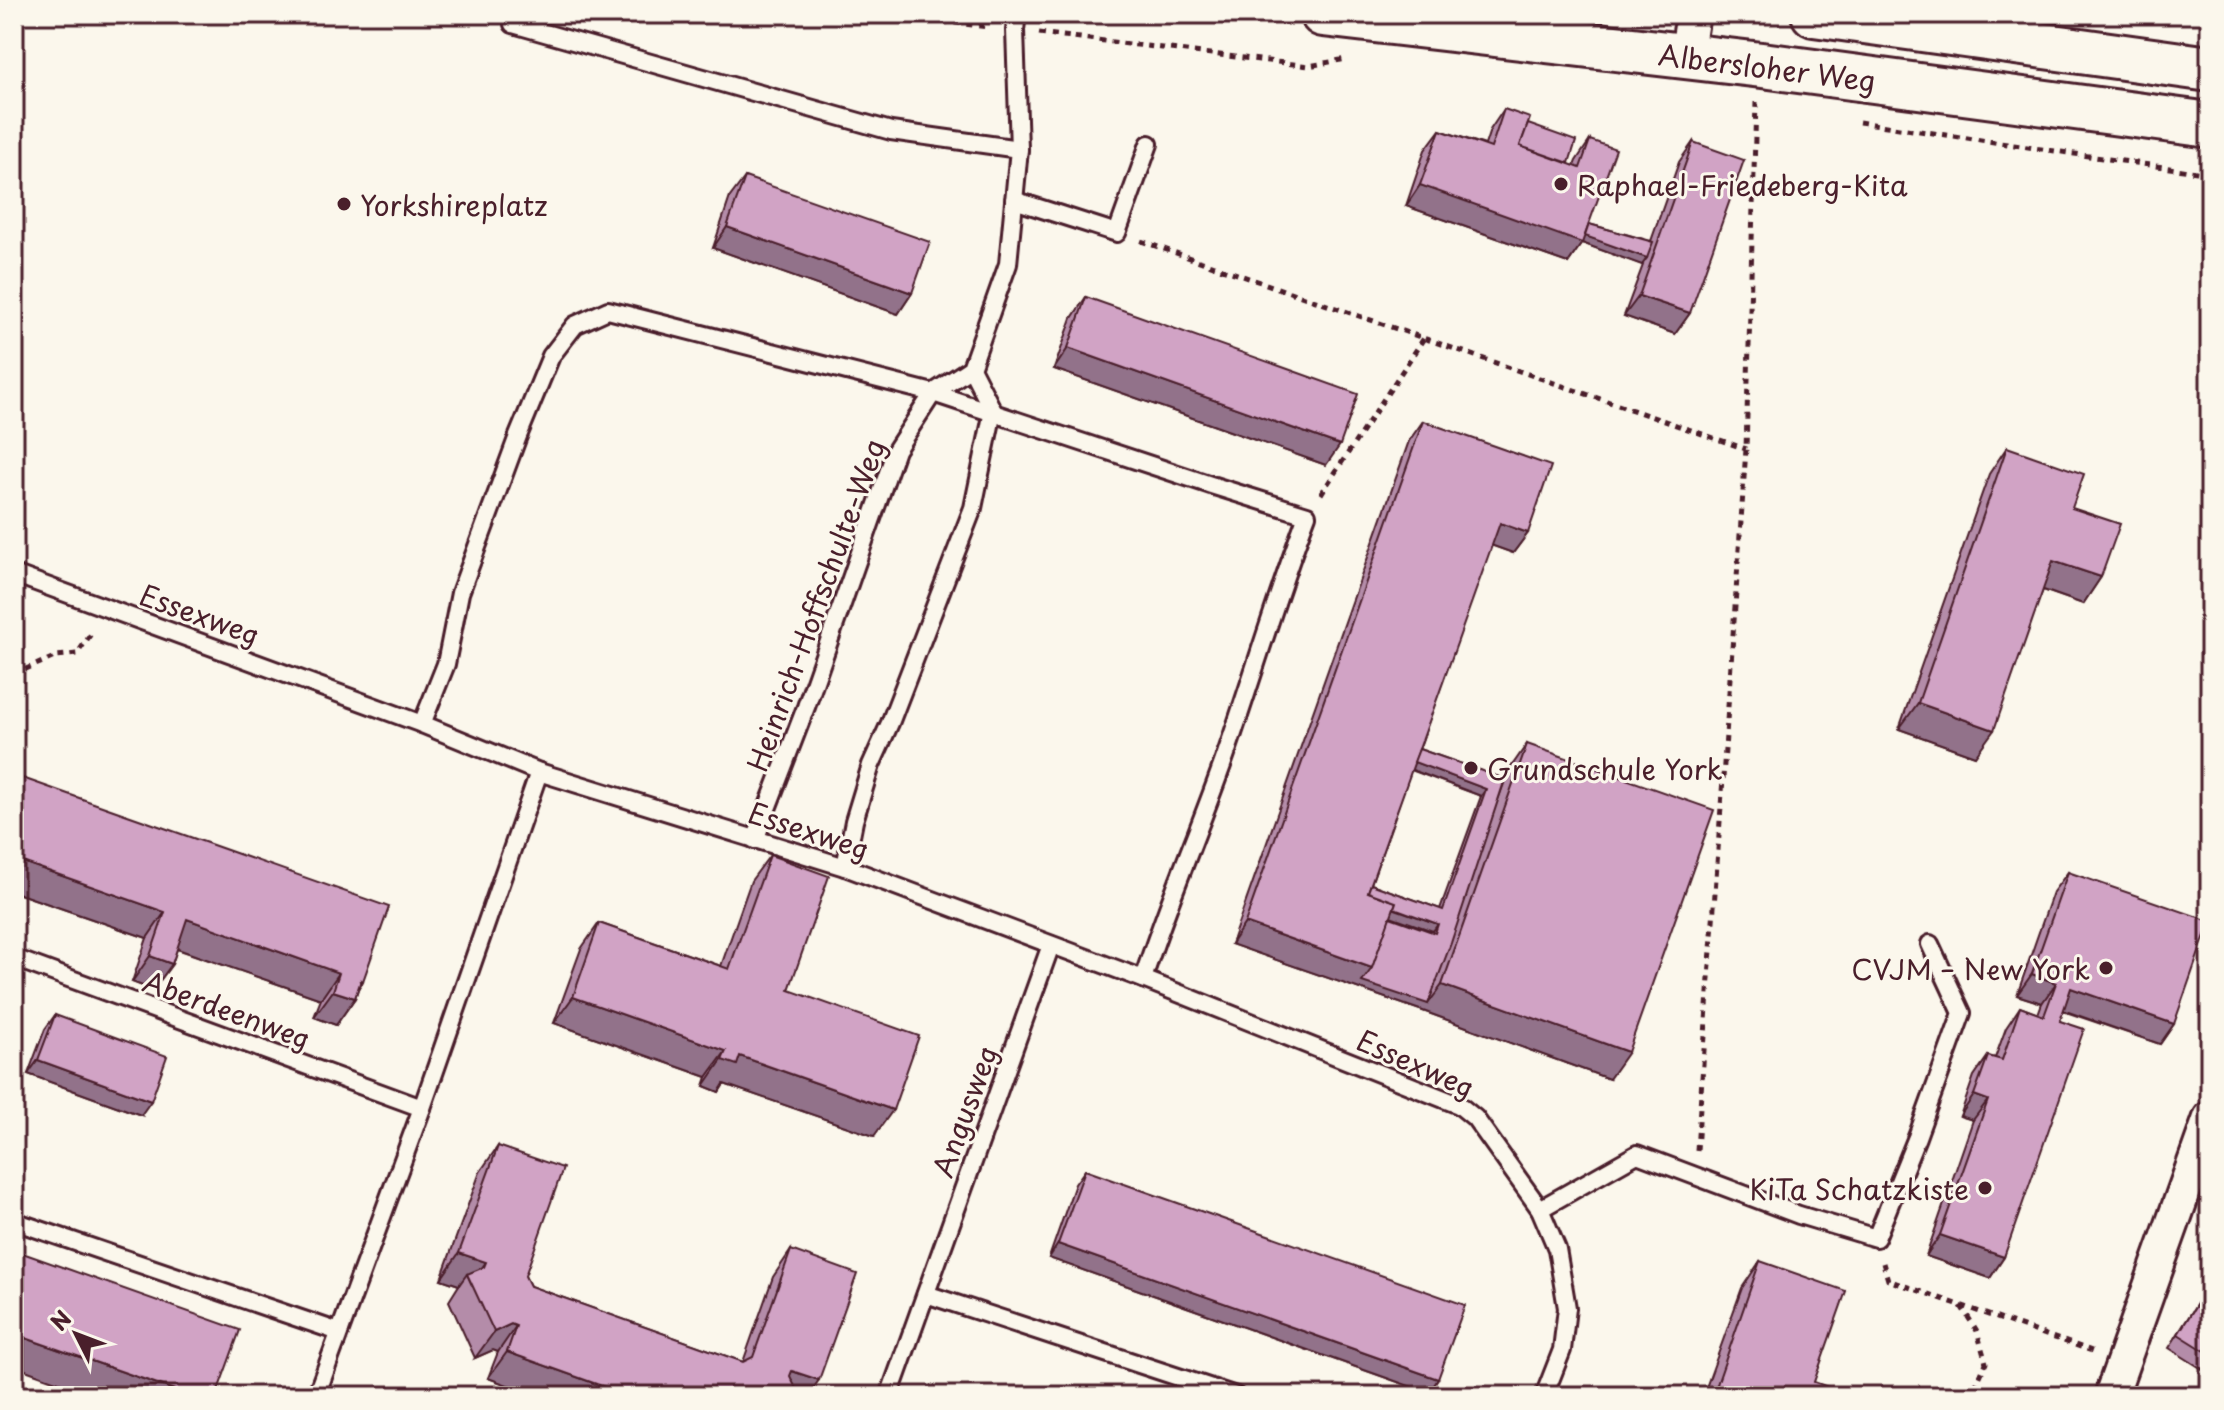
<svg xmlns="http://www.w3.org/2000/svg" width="2224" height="1410" font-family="'Playpen Sans',sans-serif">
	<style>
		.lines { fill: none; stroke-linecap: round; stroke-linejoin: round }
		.service-casing { stroke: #4a1f2b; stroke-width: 22 }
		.minor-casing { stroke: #4a1f2b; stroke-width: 38 }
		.secondary-casing { stroke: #4a1f2b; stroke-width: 50 }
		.path { stroke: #4a1f2b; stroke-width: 5; stroke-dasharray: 6 6; stroke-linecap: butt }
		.service { stroke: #fbf7ec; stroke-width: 16 }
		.minor { stroke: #fbf7ec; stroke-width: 32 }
		.secondary { stroke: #fbf7ec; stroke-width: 44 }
		.wall { fill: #b48ca9; stroke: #4a1f2b; stroke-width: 2; fill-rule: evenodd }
		.shaded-wall { fill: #92728a; stroke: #4a1f2b; stroke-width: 2 }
		.building { fill: #d1a3c5; stroke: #4a1f2b; stroke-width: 2 }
		.poi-dot { fill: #4a1f2b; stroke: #fbf7ec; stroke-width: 3 }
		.labels { text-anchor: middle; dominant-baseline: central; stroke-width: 6; stroke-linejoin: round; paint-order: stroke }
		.street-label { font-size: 28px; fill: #4a1f2b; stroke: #fbf7ec }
		.poi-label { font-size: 28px; fill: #4a1f2b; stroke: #fbf7ec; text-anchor: start }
	</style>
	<rect width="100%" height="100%" fill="#fbf7ec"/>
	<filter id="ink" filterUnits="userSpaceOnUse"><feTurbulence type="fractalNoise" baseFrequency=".0125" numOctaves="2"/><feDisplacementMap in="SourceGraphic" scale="16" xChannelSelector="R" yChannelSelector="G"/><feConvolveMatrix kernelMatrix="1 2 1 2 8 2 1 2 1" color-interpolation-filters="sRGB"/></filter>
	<g filter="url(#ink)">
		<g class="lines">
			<!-- service casing -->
			<g class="service-casing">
				<g id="service">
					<polyline points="513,24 891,131 1019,149"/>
					<polyline points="1014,200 1117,233 1149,144"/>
					<polyline points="14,574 422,724 539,772 845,867 1143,979 1459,1105 1475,1118 1540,1209 1557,1249 1567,1308 1562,1350 1544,1396"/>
					<path d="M422,724l24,-60 14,-71 58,-157 33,-80 24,-31 33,-15 325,83 278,92 96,30c-30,79 -54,161 -82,242 -26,74 -58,147 -82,222"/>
					<polyline points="755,840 806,707 896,450 933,393 971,368 1008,264 1019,149 1015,30 1017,14"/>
					<polyline points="845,867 854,821 871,765 890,723 973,508 993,411 971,368"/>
					<polyline points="14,958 422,1108"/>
					<polyline points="1540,1209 1637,1154 1799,1215 1876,1238 1917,1137 1962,1013 1930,944"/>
					<polyline points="14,1221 339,1332"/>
					<polyline points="926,1294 1236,1396"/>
					<polyline points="316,1396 422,1108 539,772"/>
					<polyline points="889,1396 1051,945"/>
				</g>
			</g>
			<!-- minor casing -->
			<g class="minor-casing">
				<g id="minor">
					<polyline points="1686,57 1693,14"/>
					<polyline points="2111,1396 2210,1118"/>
				</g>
			</g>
			<!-- secondary casing -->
			<g class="secondary-casing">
				<g id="secondary">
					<polyline points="1323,14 1762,65 2210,125"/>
					<polyline points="1814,14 2210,69"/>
				</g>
			</g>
			<!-- path -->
			<g class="path">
				<polyline points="883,14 989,27"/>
				<polyline points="1039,33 1309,66 1346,59"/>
				<polyline points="1859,122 2210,174"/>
				<polyline points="1141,241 1746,449"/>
				<polyline points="1321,494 1424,338"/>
				<polyline points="14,674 57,656 77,654 93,631"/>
				<polyline points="1697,1150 1746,449 1756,102"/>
				<polyline points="1883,1263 1888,1280 2092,1351"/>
				<polyline points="1961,1306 1977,1331 1986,1363 1971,1396"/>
			</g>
			<!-- service -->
			<use href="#service" class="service"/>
			<!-- minor -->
			<use href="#minor" class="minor"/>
			<!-- secondary -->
			<use href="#secondary" class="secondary"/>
		</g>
		<!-- wall -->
		<g class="wall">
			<polygon points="1504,109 1528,124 1568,164 1574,166 1576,161 1590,140 1589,224 1651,241 1679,162 1693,142 1690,313 1675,334 1624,316 1643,265 1582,243 1568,263 1406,206 1425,150 1440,130 1485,145 1490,130"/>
			<polygon points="745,177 912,293 898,314 713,248 730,197"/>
			<polygon points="1086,297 1326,465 1054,369 1072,318"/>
			<path d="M1423,421l105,112 -15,20 -22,-8 -72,204 86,30 -7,21 11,-30 18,-26 82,335 -186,-68 -192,-67 178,-503zM1411,770l70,26 -41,113 -69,-25zM1391,916l42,15v1l-43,-15z"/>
			<polygon points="2007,447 2072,508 2101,577 2083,604 2043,590 1975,756 1899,729 1989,474"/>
			<polygon points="14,775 363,981 358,989 355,998 336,1025 314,1017 321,999 177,949 172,964 153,990 132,982 147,938 14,892"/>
			<polygon points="770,855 789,990 874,1136 724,1084 719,1092 704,1086 707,1077 554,1023 581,949 599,923 721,966 751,881"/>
			<polygon points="2068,872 2174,1024 2160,1044 2063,1011 2060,1021 2004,1257 1990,1278 1926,1256 1973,1120 1960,1116 1974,1076 1988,1056 1995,1058 2006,1028 2020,1007 2038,1014 2042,1003 2017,995 2053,892"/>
			<polygon points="55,1015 141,1115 28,1074 45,1029"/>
			<polygon points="498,1146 525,1276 530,1286 743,1362 773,1277 791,1250 808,1396 538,1396 488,1378 498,1352 493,1350 475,1358 449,1301 459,1285 441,1279 480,1172"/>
			<polygon points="1085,1170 1438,1379 1429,1393 1049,1258 1075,1184"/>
			<polygon points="1760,1261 1814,1382 1831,1396 1703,1396 1742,1288"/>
			<polygon points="2210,1283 2210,1374 2169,1348"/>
		</g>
		<!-- shaded-wall -->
		<g class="shaded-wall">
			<polygon points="1420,185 1581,234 1647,258 1642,265 1582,243 1568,263 1406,206"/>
			<polygon points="727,227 912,293 898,314 713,248"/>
			<polygon points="1639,296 1690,313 1675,334 1624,316"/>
			<polygon points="1068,348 1340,445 1326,465 1054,369"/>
			<polygon points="1500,523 1528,533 1513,553 1485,543"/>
			<polygon points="2053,561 2101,577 2083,604 2035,587"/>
			<polygon points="1918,703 1994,730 1975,756 1899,729"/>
			<polygon points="1412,761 1486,789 1481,796 1407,768"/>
			<polygon points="14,859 165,912 147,938 14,892"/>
			<polygon points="1361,897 1438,924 1433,931 1356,904"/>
			<polygon points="187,919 339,973 321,999 169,946"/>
			<polygon points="1245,923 1372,968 1428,1004 1442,985 1628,1052 1609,1079 1423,1011 1231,944"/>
			<polygon points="150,956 172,964 153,990 132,982"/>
			<polygon points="2032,974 2056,983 2042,1003 2017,995"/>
			<polygon points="2071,988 2174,1024 2160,1044 2057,1008"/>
			<polygon points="333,991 355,998 336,1025 314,1017"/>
			<polygon points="573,997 726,1051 707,1077 554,1023"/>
			<polygon points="740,1056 893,1110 874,1136 724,1084 719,1092 704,1086 722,1060"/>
			<polygon points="38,1060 151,1101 141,1115 28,1074"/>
			<polygon points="1974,1095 1988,1100 1973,1120 1960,1116"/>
			<polygon points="1940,1235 2004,1257 1990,1278 1926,1256"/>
			<polygon points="1058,1244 1438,1379 1429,1393 1049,1258"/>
			<polygon points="459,1253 486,1262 471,1283 467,1274 459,1285 441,1279"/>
			<polygon points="511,1324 516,1326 498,1352 493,1350 475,1358 494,1332"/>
			<polygon points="14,1334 192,1396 98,1396 14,1366"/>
			<polygon points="507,1352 630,1396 538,1396 488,1378"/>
			<polygon points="792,1371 819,1380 808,1396 775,1396"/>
		</g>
		<!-- building -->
		<g class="building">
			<polygon points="1504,109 1530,118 1520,146 1580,168 1590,140 1616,149 1582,243 1420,185 1440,130 1491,148"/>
			<polygon points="1528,124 1576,141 1569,163 1520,146"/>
			<polygon points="1693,142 1744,160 1690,313 1639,296"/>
			<polygon points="745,177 930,242 912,293 727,227"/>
			<polygon points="1589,224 1653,242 1647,258 1585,236"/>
			<polygon points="1086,297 1358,394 1340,445 1068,348"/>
			<polygon points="1423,421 1551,466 1528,533 1500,523 1368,892 1396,902 1372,968 1245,923"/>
			<polygon points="2007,447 2084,474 2072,508 2120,524 2101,577 2053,561 1994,730 1918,703"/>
			<polygon points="1527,744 1714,810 1628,1052 1442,985"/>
			<polygon points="1419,749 1505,779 1451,943 1428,1004 1362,982 1372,968 1390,917 1435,933 1438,924 1394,908 1396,902 1368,892 1371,884 1443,910 1486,789 1414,762"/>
			<polygon points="14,775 389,907 363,981 361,980 355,998 333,991 339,973 187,919 172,964 150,956 165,912 14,859"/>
			<polygon points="770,855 829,876 789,990 919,1036 893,1110 740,1056 737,1065 722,1060 726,1051 573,997 599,923 729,969"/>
			<polygon points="2068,872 2210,921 2174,1024 2071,988 2060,1021 2084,1029 2004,1257 1940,1235 1988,1100 1974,1095 1988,1056 2002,1060 2020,1007 2044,1016 2056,983 2032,974"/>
			<polygon points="55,1015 167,1056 151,1101 38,1060"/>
			<polygon points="498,1146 563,1168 525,1276 530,1286 743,1362 753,1357 791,1250 857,1274 819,1380 792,1371 790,1376 798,1393 792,1396 630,1396 507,1352 516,1326 511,1324 494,1332 467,1274 484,1267 486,1262 459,1253"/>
			<polygon points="1085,1170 1465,1305 1438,1379 1058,1244"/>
			<polygon points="14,1250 240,1330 216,1396 192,1396 14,1334"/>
			<polygon points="1760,1261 1846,1291 1814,1382 1834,1389 1831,1396 1713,1396"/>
			<polygon points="2210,1284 2210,1354 2178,1334"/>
		</g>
	</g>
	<!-- markers -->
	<g class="poi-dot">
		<circle cx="1561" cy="184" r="8"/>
		<circle cx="344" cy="204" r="8"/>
		<circle cx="1471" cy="768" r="8"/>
		<circle cx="2106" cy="968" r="8"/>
		<circle cx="1985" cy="1188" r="8"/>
	</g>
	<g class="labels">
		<!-- street labels -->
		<g class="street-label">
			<text transform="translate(1767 67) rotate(7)">Albersloher Weg</text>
			<text transform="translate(815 605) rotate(-70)">Heinrich-Hoffschulte-Weg</text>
			<text transform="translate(200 614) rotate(20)">Essexweg</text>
			<text transform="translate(809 830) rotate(18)">Essexweg</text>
			<text transform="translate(227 1009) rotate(20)">Aberdeenweg</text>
			<text transform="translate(1416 1063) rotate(24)">Essexweg</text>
			<text transform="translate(964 1111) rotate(-70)">Angusweg</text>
		</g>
		<!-- poi labels -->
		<g class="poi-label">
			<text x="1577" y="184">Raphael-Friedeberg-Kita</text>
			<text x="360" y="204">Yorkshireplatz</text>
			<text x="1487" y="768">Grundschule York</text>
			<text x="2090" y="968" text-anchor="end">CVJM – New York</text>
			<text x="1969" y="1188" text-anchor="end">KiTa Schatzkiste</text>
		</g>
	</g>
	<!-- margin -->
	<rect width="2224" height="1410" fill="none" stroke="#fbf7ec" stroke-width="48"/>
	<rect x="24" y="24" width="2176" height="1362" fill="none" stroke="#4a1f2b" stroke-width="3" filter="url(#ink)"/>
	<!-- north arrow -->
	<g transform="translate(76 1334) rotate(312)" stroke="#fbf7ec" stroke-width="6" paint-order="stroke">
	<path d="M0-6L14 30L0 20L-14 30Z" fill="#4a1f2b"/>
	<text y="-12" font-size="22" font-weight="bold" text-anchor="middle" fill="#4a1f2b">N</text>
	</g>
</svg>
